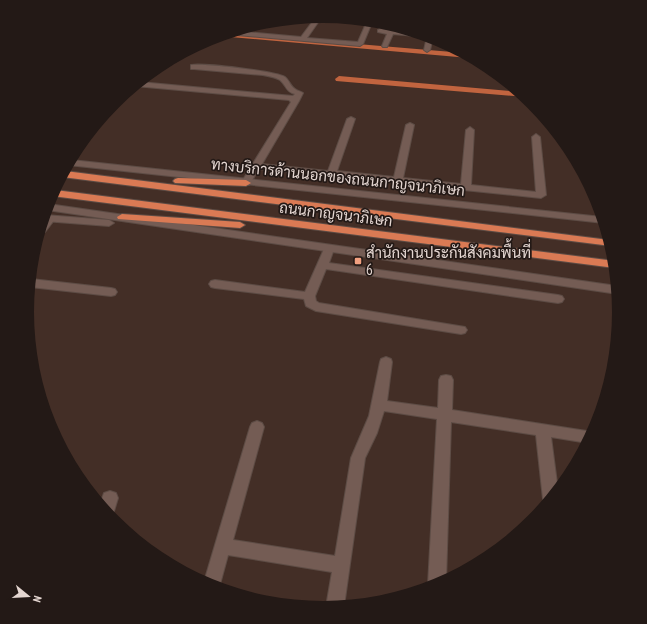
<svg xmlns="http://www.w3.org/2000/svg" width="647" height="624" font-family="'PT Sans Narrow',Sarabun,sans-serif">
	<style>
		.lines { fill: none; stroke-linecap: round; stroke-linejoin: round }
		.canal { fill: #c1643f; fill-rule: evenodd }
		.street-casing { stroke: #5d4c45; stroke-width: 2 }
		.secondary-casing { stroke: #5d4c45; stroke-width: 2 }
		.highway-casing { stroke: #5d4c45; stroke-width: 2 }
		.street { fill: #745c54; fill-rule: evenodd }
		.secondary { fill: #745c54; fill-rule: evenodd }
		.highway { fill: #da7a54; fill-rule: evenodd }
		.poi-dot { fill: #f2a080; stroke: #231916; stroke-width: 1.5 }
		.labels { text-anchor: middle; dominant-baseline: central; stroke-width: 3.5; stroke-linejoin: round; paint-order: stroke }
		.street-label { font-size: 15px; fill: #e4d6d1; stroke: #231916 }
		.poi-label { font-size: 15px; fill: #e4d6d1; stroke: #231916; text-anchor: start }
	</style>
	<rect width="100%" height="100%" fill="#432e26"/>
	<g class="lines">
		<!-- canal -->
		<g class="canal">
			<polygon points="324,16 381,22 383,22 380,24 316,17"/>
			<polygon points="228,33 464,53 472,57 469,58 219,36"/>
			<polygon points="339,76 520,92 526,97 336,81 335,79"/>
		</g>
		<!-- street casing -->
		<g class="street-casing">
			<g id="street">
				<polygon points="319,16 321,18 307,38 358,42 365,26 370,27 363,44 360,46 226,34 234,31 301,37 316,17"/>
				<polygon points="380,29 416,32 433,37 430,50 427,52 424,50 427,37 393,34 387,47 383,47 382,46 387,34 378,32 378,30"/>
				<path d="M191,65c12,-2 84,6 94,12 4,3 5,9 10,12 2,2 5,2 8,4l-4,8 -37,63 66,7 19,-52 4,-2 4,2 -18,52 57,6 12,-52 4,-2 4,2 -11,53 58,6 5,-54 4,-3 4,3 -3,55 65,7 -4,-55 4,-3 4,3 6,58 -5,3 -282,-29 -10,16h-6l-2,-2 50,-81 -2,-2 -154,-14 4,-4 154,14 2,-2c-9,-2 -9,-9 -15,-14 -5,-3 -12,-4 -17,-5l-69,-6h-3z"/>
				<path d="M50,216l5,3 -10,13 -5,1c2,-7 2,-15 10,-17z"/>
				<polygon points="329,246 334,249 329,263 558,295 562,296 564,299 562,302 558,303 326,269 315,296 316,301 319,303 465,327 467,330 465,333 461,334 316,311 306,306 304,299 215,288 211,287 209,284 211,281 215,280 305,292 324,249"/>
				<polygon points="31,279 111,288 115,289 117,292 115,295 111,296 30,287"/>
				<polygon points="386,357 391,359 392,362 387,401 438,408 439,380 441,376 446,375 451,376 453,380 452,410 593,432 588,443 551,437 558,491 547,504 543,499 536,435 451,422 446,581 429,588 428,585 437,419 384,411 377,433 365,458 344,606 326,607 332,572 228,555 219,588 204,582 250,427 252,423 257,421 262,423 264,427 233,540 335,556 351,458 369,416 380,362 381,359"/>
				<polygon points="110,491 116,493 118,498 114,511 110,517 100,504 104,493"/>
			</g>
		</g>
		<!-- secondary casing -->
		<g class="secondary-casing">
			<g id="secondary">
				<polygon points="71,160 602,217 604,223 68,165"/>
				<polygon points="48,204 617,286 618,294 47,210"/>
				<polygon points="45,215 109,220 114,223 109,226 44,221"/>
			</g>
		</g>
		<!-- highway casing -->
		<g class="highway-casing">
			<g id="highway">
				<polygon points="65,171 609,240 611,246 62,177"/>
				<polygon points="178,178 246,180 251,183 246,186 175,183 173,181 175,179"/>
				<polygon points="55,190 615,261 615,268 52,196"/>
				<polygon points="122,214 240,222 245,225 240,228 118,219 117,217"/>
			</g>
		</g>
		<!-- street -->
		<use href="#street" class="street"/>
		<!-- secondary -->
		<use href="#secondary" class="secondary"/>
		<!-- highway -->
		<use href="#highway" class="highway"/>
	</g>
	<!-- markers -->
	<rect class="poi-dot" x="354" y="257" width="8" height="8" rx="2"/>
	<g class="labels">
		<!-- street labels -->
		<g class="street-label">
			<text transform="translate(338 177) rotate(6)">ทางบริการด้านนอกของถนนกาญจนาภิเษก</text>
			<text transform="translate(336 214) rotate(7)">ถนนกาญจนาภิเษก</text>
		</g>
		<!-- poi labels -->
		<g class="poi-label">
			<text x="366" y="252">สำนักงานประกันสังคมพื้นที่<tspan x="366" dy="17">6</tspan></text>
		</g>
	</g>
	<!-- crop -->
	<path d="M0 0H647V624H0ZM34 312a289 289 0 1 1 578 0a289 289 0 1 1-578 0Z" fill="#231916" fill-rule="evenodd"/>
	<!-- north arrow -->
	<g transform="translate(28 596) rotate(108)" stroke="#231916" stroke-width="3" paint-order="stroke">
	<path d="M0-3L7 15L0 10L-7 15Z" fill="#e4d6d1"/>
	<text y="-6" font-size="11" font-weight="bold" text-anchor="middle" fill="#e4d6d1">N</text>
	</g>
</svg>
